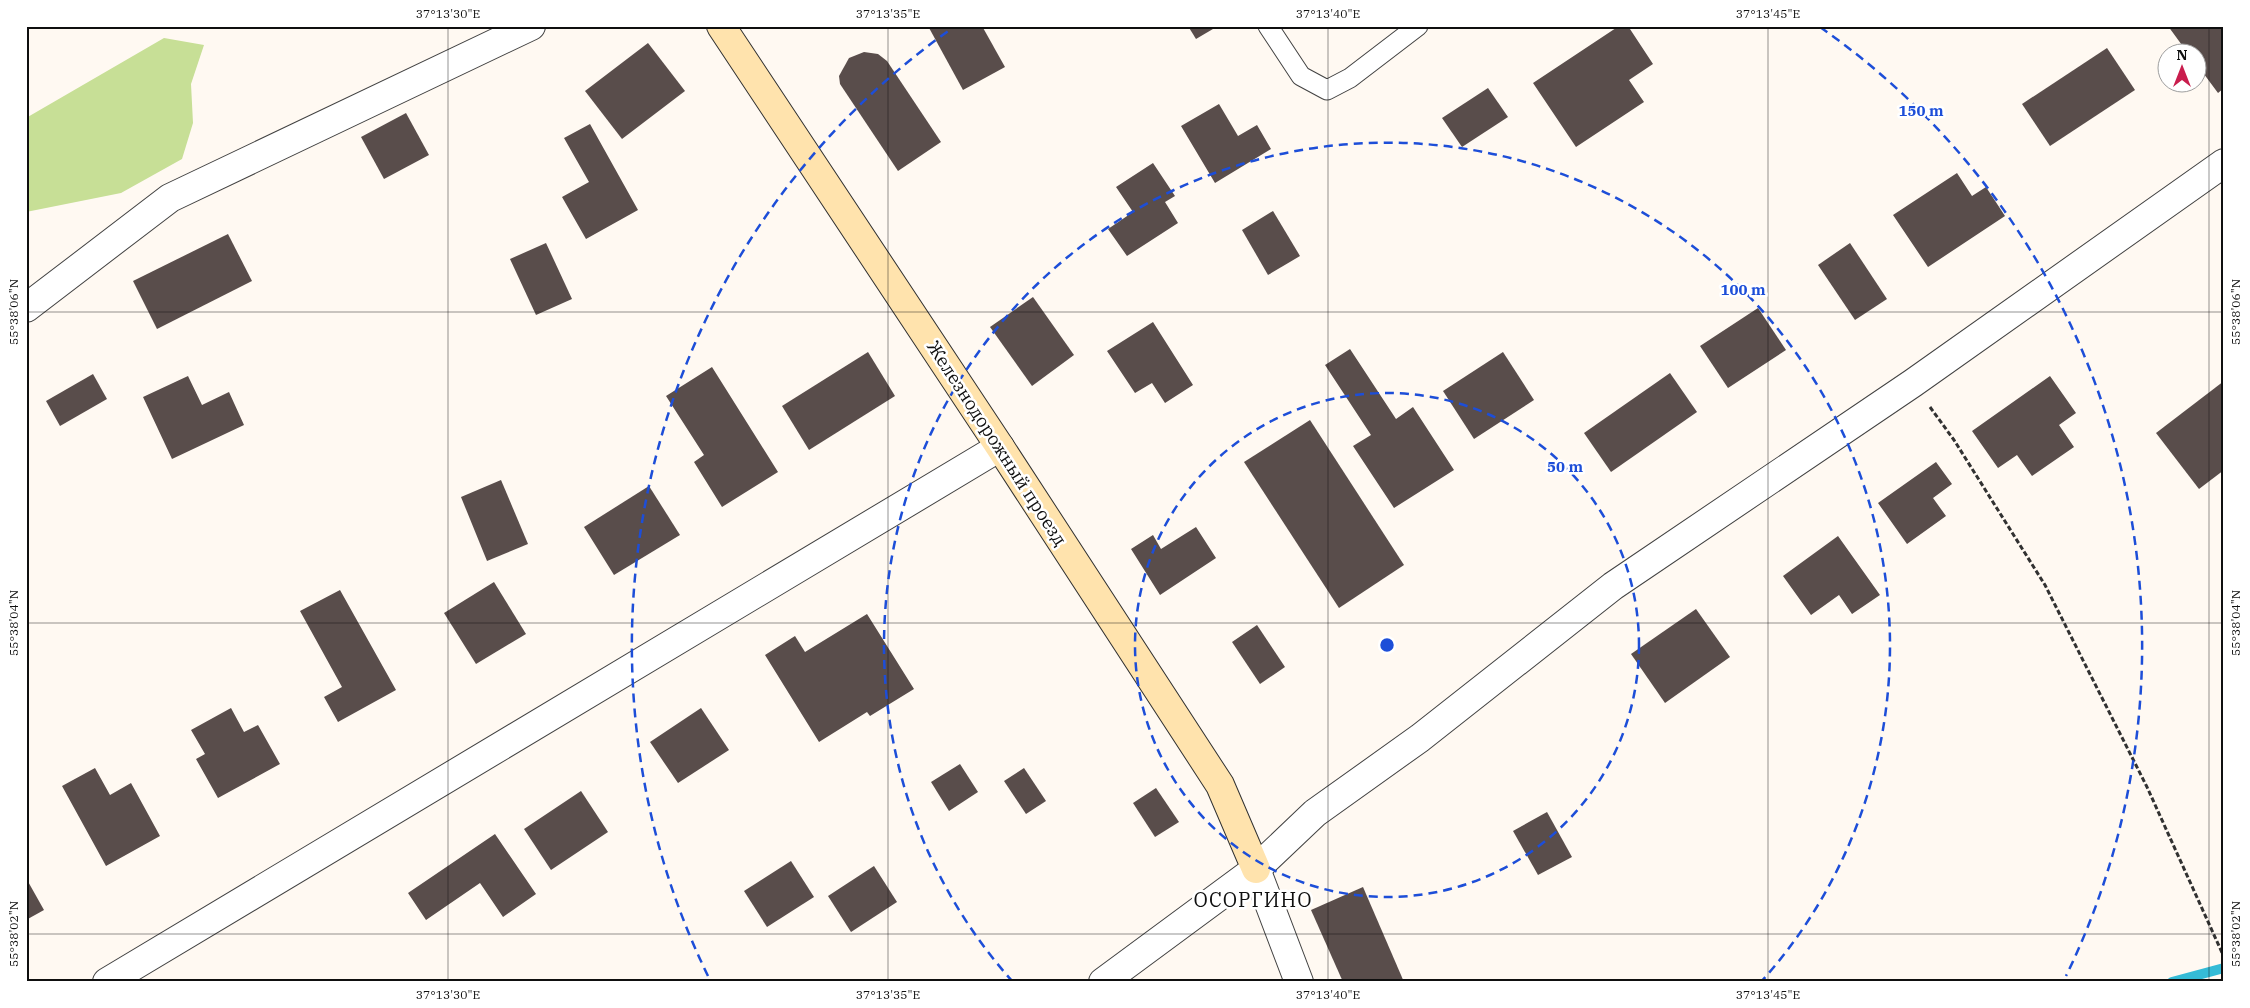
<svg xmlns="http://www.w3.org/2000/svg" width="2250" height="1008" font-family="'IBM Plex Serif',serif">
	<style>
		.forest { fill: #c7df96 }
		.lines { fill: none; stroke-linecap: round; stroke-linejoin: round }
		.stream { stroke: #35bbd6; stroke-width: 10 }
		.building { fill: #594d4b }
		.lane-casing { stroke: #424242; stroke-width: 21 }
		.street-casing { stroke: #424242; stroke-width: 30 }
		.secondary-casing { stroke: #313131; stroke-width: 30 }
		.path { stroke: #313131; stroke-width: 3; stroke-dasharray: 5 2.5; stroke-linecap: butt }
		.lane { stroke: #fff; stroke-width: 19 }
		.street { stroke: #fff; stroke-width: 28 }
		.secondary { stroke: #ffe3ad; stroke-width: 28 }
		.ticks { fill: none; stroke: #0f0f0f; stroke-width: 1; stroke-opacity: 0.45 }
		.ring { fill: none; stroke: #1d4ed8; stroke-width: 2.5; stroke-dasharray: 9 6 }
		.labels { text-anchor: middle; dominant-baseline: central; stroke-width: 5; stroke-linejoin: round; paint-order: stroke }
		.street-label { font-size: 18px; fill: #0f0f0f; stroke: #fff }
		.quarter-label { font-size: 20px; letter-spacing: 1px; fill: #0f0f0f; stroke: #fff }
		.centre { fill: #1d4ed8; stroke: #fff; stroke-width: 2.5 }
		.ring-label { font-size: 15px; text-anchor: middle; font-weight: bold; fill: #1d4ed8; stroke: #fff; stroke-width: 5; stroke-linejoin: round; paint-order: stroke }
		.neatline { fill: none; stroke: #0f0f0f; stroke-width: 2 }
		.ticks-label { font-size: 12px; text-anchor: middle; fill: #0f0f0f }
	</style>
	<rect width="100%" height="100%" fill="#fff9f2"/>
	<!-- forest -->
	<polygon class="forest" points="164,38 204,45 191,84 193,123 182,159 121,193 26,212 26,118"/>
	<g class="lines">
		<!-- stream -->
		<polyline class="stream" points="2172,982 2224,968"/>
	</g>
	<!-- building -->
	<g class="building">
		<polygon points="928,26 982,26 1005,67 963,90"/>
		<polygon points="1188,26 1218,26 1196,39"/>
		<polygon points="1619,26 1628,26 1653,64 1629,80 1644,102 1576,147 1533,83"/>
		<polygon points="2168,26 2224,26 2224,88 2218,93 2198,66 2198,52 2187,52"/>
		<polygon points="648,43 685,91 622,139 585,91"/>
		<polygon points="2107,48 2135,90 2050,146 2022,104"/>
		<polygon points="864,52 878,54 887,61 941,142 898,171 840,84 839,76 849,58"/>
		<polygon points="1488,88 1508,117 1462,147 1442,118"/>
		<polygon points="1219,104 1238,136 1257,125 1271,149 1215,183 1181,126"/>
		<polygon points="406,113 429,155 384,179 361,137"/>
		<polygon points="590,124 638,210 586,239 562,197 589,182 564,138"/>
		<polygon points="1153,163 1175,196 1165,202 1178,223 1127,256 1108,229 1133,212 1116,187"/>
		<polygon points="1957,173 1972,196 1986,187 2005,216 1928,267 1893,215"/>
		<polygon points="1273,211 1300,256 1268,275 1242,230"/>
		<polygon points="228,234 252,281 157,329 133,281"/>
		<polygon points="546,243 572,299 536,315 510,259"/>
		<polygon points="1850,243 1887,299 1855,320 1818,265"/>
		<polygon points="1033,297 1074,355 1032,386 990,327"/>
		<polygon points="1758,308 1786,350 1728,388 1700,346"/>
		<polygon points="1153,322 1193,385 1165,403 1152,383 1135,393 1107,351"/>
		<polygon points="1350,349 1396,419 1413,407 1454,470 1394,508 1353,446 1371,435 1325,365"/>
		<polygon points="868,352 895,396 809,450 782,406"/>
		<polygon points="1503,352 1534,400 1474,439 1443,391"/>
		<polygon points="712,367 778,472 722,507 694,462 704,455 666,396"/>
		<polygon points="1670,373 1697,412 1611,472 1584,433"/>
		<polygon points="93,374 107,399 60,426 46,401"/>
		<polygon points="188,376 202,405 229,392 244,425 172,459 143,397"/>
		<polygon points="2050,376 2076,413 2059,425 2074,447 2032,476 2017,455 1998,468 1972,431"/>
		<polygon points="2224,381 2224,470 2199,489 2156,433"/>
		<polygon points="1310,420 1404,565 1339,608 1244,462"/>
		<polygon points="1936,462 1952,484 1933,498 1946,516 1907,544 1878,503"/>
		<polygon points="501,480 528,544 487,561 461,497"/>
		<polygon points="649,486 680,535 614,575 584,527"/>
		<polygon points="1196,527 1216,558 1160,595 1131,549 1153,535 1161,549"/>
		<polygon points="1838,536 1880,595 1852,614 1839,595 1811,615 1783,576"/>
		<polygon points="494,582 526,634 476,664 444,613"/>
		<polygon points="340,590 396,690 338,722 324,697 342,687 300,611"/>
		<polygon points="1696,609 1730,657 1665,703 1631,654"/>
		<polygon points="867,614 914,689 870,716 867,712 819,742 765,655 795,636 805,652"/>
		<polygon points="1257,625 1285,667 1260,684 1232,642"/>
		<polygon points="231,708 244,732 258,725 280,764 218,798 196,759 205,754 191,730"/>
		<polygon points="701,708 729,750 678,783 650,742"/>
		<polygon points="960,764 978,792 949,811 931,782"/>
		<polygon points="95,768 110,795 131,783 160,836 106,866 62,786"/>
		<polygon points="1024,768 1046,801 1026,814 1004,781"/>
		<polygon points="1156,788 1179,822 1155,837 1133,803"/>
		<polygon points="581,791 608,832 551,870 524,829"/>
		<polygon points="1547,812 1572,857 1538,875 1513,831"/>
		<polygon points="495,834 536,894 503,917 480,883 426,920 408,893"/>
		<polygon points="791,861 814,897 767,927 744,891"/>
		<polygon points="874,866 897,902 851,932 828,896"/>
		<polygon points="26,878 44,910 26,920"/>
		<polygon points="1363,887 1404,982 1343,982 1311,910"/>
	</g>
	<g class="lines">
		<!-- lane casing -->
		<g class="lane-casing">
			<polyline id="lane" points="1268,26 1301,76 1327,90 1350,78 1418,26"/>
		</g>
		<!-- street casing -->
		<g class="street-casing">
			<g id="street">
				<polyline points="26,308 170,198 531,26"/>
				<polyline points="1256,869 1299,982"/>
				<polyline points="107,982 1000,447"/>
				<polyline points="1103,982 1256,869 1315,813 1420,738 1613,586 1913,383 2224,163"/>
			</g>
		</g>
		<!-- secondary casing -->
		<g class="secondary-casing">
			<polyline id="secondary" points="721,26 1000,447 1220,785 1256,869"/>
		</g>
		<!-- path -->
		<polyline class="path" points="1930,407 1954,440 2045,585 2147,787 2224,957"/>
		<!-- lane -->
		<use href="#lane" class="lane"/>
		<!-- street -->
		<use href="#street" class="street"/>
		<!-- secondary -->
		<use href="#secondary" class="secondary"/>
	</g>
	<!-- ticks -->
	<path class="ticks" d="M448,26v956M888,26v956M1328,26v956M1768,26v956M2209,26v956M26,312h2198M26,623h2198M26,934h2198"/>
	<!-- distance rings -->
	<g class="ring">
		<circle cx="1387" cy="645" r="252"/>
		<path d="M1013 982A503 503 0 1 1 1761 982"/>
		<path d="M708 976A755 755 0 0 1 954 27M1820 27A755 755 0 0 1 2066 976"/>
	</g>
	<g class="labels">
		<!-- street labels -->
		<g class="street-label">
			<text transform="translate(997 443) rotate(57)">Железнодорожный проезд</text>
		</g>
		<!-- quarter labels -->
		<g class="quarter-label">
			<text x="1253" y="899">ОСОРГИНО</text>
		</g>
	</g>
	<circle cx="1387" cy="645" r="8" class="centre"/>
	<g class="ring-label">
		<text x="1921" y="116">150 m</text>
		<text x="1743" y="295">100 m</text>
		<text x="1565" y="472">50 m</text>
	</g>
	<!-- border -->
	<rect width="2250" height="1008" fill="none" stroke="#ffffff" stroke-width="55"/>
	<!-- north arrow -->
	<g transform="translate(2182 68)"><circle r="24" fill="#ffffff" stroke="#9f9f9f"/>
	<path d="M0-4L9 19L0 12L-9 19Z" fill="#c91d4d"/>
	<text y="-8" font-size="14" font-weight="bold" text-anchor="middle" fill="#0f0f0f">N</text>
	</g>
	<rect x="28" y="28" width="2194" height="952" class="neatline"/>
	<g class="ticks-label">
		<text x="448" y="18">37°13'30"E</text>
		<text x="888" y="18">37°13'35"E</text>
		<text x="1328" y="18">37°13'40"E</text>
		<text x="1768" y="18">37°13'45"E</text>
		<text transform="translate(14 312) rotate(-90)" y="4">55°38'06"N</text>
		<text transform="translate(2236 312) rotate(-90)" y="4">55°38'06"N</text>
		<text transform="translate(14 623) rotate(-90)" y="4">55°38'04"N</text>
		<text transform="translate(2236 623) rotate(-90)" y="4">55°38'04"N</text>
		<text transform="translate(14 934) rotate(-90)" y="4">55°38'02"N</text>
		<text transform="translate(2236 934) rotate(-90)" y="4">55°38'02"N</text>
		<text x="448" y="999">37°13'30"E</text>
		<text x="888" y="999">37°13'35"E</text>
		<text x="1328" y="999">37°13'40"E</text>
		<text x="1768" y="999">37°13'45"E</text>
	</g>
</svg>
